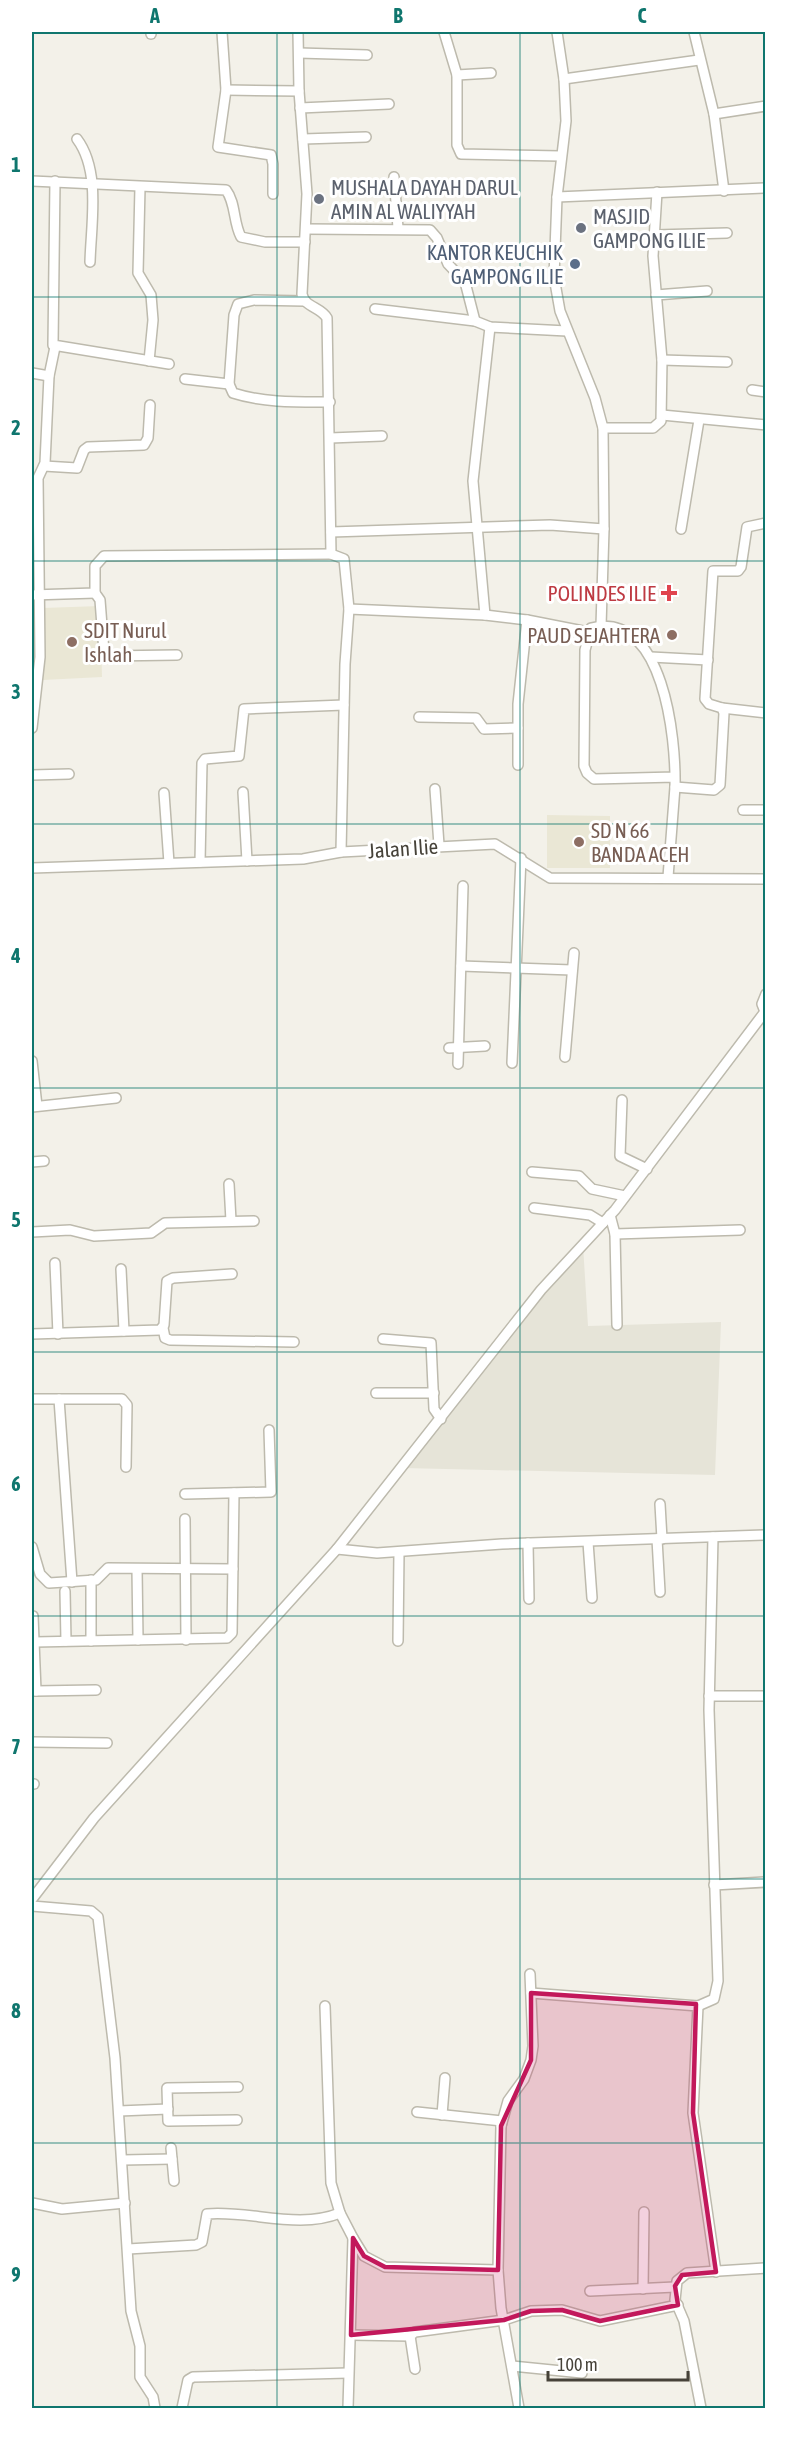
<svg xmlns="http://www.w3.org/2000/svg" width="797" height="2440" font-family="'Asap Condensed',sans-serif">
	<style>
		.residential { fill: #e6e4d8 }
		.education { fill: #eae7d5 }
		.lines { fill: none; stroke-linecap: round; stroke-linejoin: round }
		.street-casing { stroke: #bdbaad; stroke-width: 12 }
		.street { stroke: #fff; stroke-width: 9 }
		.marked { fill: #c2185b; fill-opacity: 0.2; stroke: #c2185b; stroke-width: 4.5; stroke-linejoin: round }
		.grid { fill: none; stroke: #0f766e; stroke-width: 1.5; stroke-opacity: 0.55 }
		.worship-dot { fill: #6b7280; stroke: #fff; stroke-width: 2 }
		.service-dot { fill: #5c6f8a; stroke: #fff; stroke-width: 2 }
		.health-dot { fill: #e0444e; stroke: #fff; stroke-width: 2 }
		.education-dot { fill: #8d6e63; stroke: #fff; stroke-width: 2 }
		.labels { text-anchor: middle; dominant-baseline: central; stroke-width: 6; stroke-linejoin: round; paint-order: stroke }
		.worship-label { font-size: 21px; fill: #5b616d; stroke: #fff; text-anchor: start }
		.service-label { font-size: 21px; fill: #4e5e75; stroke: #fff; text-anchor: end }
		.health-label { font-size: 21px; fill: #be3a42; stroke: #fff; text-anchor: end }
		.education-label { font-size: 21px; fill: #785e54; stroke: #fff; text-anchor: start }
		.street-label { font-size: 21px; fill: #464239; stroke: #fff }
		.neatline { fill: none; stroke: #0f766e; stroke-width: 2 }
		.grid-label { font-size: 20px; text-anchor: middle; font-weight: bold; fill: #0f766e }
	</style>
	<rect width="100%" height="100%" fill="#f3f1e9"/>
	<!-- residential -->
	<polygon class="residential" points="583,1245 588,1326 721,1322 715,1475 403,1468"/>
	<!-- education -->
	<g class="education">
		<polygon points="100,606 102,677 43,680 43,608"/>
		<polygon points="547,815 610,816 610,868 547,868"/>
	</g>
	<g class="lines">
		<!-- street casing -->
		<g class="street-casing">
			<g id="street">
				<polyline points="151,32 151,34"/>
				<polyline points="222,32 226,90 218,147 271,155 273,164 273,194"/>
				<path d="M298,32l1,59 8,103 -5,100c2,13 19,13 25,24l4,236 13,5 5,50 -4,55 -4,188"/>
				<polyline points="444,32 457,75 457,145 461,154 560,156"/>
				<polyline points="557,32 564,79 566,121 557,197 554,277 560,311 595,398 603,428 604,529 601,626"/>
				<polyline points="694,32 714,114 724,191"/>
				<polyline points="299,53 367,55"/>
				<polyline points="457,75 491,73"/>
				<polyline points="564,79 699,60"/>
				<polyline points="226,90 299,91"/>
				<polyline points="300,108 389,104"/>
				<polyline points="714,114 766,106"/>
				<path d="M77,139c24,32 14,85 13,123"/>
				<polyline points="303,139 366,137"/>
				<polyline points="394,177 398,228"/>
				<path d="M32,181l194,9c10,13 7,32 15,47l24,5h40"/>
				<polyline points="55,181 53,345 169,364"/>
				<polyline points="140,187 138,273 151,295 153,320 149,361"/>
				<polyline points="557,197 766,188"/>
				<polyline points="306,229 430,230 437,238 448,264 465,282 475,321"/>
				<polyline points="656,235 727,233"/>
				<polyline points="656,295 707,291"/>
				<polyline points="375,309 475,321 490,327 567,331"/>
				<polyline points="662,360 727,362"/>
				<polyline points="32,373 49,376"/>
				<polyline points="185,379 229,384 234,315 238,304 254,300 304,301"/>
				<path d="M229,384l4,9c31,10 65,9 97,9"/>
				<polyline points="752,390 766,392"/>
				<polyline points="662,415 766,425"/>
				<polyline points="603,428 653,428 661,421 662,360 653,256 657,192"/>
				<polyline points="330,438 382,436"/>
				<polyline points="44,466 77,468 84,450 88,447 144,445 148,438 150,405"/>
				<polyline points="681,529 699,420"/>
				<polyline points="331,532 550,525 604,529"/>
				<polyline points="95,593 100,600 104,652 108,656 177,655"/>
				<polyline points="32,595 95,593 95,566 104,556 331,554"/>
				<polyline points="349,609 485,615 527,620 588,632"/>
				<polyline points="485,615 473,481 490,327"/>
				<polyline points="651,657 708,660"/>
				<polyline points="722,708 766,713"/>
				<polyline points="419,717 476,718 484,729 518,728"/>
				<polyline points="32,728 40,657 38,478 45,463 49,376 55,347"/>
				<polyline points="518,765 518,704 527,620"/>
				<polyline points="32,775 69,774"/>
				<polyline points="675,787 714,790 720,785 724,713 722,708 709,704 705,699 713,571 738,571 741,567 747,527 766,523"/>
				<polyline points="435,789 439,845"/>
				<polyline points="243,792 247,861"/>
				<polyline points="164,793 169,863"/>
				<polyline points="743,810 766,810"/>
				<polyline points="200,862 202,763 205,759 239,756 244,709 344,705"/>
				<polyline points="32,868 303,859 341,852 495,844 550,878 766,879"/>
				<path d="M668,877l7,-90c1,-48 -11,-177 -84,-159l-6,22 -1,116 3,7 7,6 81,-2"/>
				<polyline points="461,966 572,970"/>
				<polyline points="766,994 762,1004 766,1014"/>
				<polyline points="449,1048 485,1046"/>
				<polyline points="565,1057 574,953"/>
				<polyline points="32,1061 37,1106"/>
				<polyline points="512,1063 521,858"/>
				<polyline points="458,1064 463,886"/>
				<polyline points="622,1100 620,1156 647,1169"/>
				<polyline points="32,1107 116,1098"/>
				<polyline points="32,1162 44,1161"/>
				<polyline points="532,1172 579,1176 592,1189 625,1196"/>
				<polyline points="229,1184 231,1221"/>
				<polyline points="534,1208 590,1215 603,1223"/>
				<polyline points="610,1215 615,1234 617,1325"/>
				<polyline points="32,1232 70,1230 94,1236 151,1233 165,1223 254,1221"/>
				<polyline points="615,1234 740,1230"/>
				<polyline points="55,1263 58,1334"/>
				<polyline points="121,1269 124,1331"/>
				<polyline points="163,1328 165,1338 170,1340 294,1342"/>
				<polyline points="32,1334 160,1330 164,1325 167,1281 173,1278 232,1274"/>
				<polyline points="383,1339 431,1343 434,1409 441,1419"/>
				<polyline points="376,1393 434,1393"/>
				<polyline points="32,1399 122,1399 127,1405 126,1467"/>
				<polyline points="59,1399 72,1582"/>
				<polyline points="185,1494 271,1492 269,1430"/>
				<polyline points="660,1504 662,1539"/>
				<polyline points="185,1519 186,1640"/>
				<polyline points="657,1539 660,1592"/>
				<polyline points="588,1542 592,1598"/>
				<polyline points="528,1543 529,1599"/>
				<polyline points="32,1547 40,1574 49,1583 96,1580 108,1568 233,1569"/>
				<polyline points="337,1549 377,1553 502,1544 766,1535"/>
				<polyline points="137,1569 138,1640"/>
				<polyline points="91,1580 91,1641"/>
				<polyline points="65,1591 66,1641"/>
				<polyline points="398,1641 399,1552"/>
				<polyline points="35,1642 227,1638 232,1633 234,1493"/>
				<polyline points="32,1691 36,1691 33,1616"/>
				<polyline points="36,1691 96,1690"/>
				<polyline points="709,1696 766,1696"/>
				<polyline points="32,1742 107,1743"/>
				<polyline points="32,1784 34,1784"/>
				<polyline points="714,1885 766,1882"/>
				<polyline points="32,1899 94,1818 337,1549 541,1290 615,1210 764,1013"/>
				<polyline points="32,1906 91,1911 98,1917 115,2058 131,2311 140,2346 140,2377 153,2397 155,2408"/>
				<polyline points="531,1993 698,2006 693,2113 716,2272"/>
				<polyline points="325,2006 331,2183 340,2213 353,2238 364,2256 385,2267 498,2270"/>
				<polyline points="698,2006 714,1999 718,1981 709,1710 713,1537"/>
				<polyline points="119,2111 168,2109"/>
				<polyline points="417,2112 502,2121 501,2126"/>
				<polyline points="442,2115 445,2078"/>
				<polyline points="237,2120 168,2121 167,2088 238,2087"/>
				<polyline points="171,2148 174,2181"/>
				<polyline points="123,2160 172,2159"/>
				<polyline points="32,2203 62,2209 125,2203"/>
				<path d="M128,2249l68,-4 6,-3 5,-28c43,-4 91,16 133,-1"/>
				<polyline points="643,2289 644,2212"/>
				<polyline points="590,2291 675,2287"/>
				<polyline points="351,2335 410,2336"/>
				<polyline points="512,2366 582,2373"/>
				<polyline points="415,2369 410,2336 415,2332 504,2320 531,2311 562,2310 600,2321 678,2305"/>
				<polyline points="182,2408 188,2380 193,2377 348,2373"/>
				<polyline points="348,2408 353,2238"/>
				<polyline points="519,2408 501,2308 498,2270 501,2126 508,2101 524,2079 531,2060 533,2046 530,1974"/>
				<polyline points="701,2408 684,2321 675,2300 677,2281 687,2273 766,2268"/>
			</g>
		</g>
		<!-- street -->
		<use href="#street" class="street"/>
	</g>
	<!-- marked area -->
	<path class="marked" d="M531,1993l165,11 -3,109 23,159 -34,3 -7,11 3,19 -78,16 -38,-11 -31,1 -27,9 -153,15 2,-97 11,18 21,11 113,3 3,-144 30,-66z"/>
	<!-- grid -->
	<path class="grid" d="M277,32v2376M520,32v2376M32,297h734M32,561h734M32,824h734M32,1088h734M32,1352h734M32,1616h734M32,1879h734M32,2143h734"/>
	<!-- markers -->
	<g class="worship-dot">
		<circle cx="319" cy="199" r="6"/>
		<circle cx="581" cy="228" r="6"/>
	</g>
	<circle class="service-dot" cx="575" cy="264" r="6"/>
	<path class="health-dot" d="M666 584h6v6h6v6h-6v6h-6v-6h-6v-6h6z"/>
	<g class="education-dot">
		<circle cx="672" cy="635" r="6"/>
		<circle cx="72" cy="642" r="6"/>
		<circle cx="579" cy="842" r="6"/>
	</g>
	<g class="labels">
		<!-- worship labels -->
		<g class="worship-label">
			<text x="331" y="187">MUSHALA DAYAH DARUL<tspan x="331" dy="24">AMIN AL WALIYYAH</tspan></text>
			<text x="593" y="216">MASJID<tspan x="593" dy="24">GAMPONG ILIE</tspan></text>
		</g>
		<!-- service labels -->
		<g class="service-label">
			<text x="563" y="252">KANTOR KEUCHIK<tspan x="563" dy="24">GAMPONG ILIE</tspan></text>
		</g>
		<!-- health labels -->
		<g class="health-label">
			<text x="656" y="593">POLINDES ILIE</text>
		</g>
		<!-- education labels -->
		<g class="education-label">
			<text x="84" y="630">SDIT Nurul<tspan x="84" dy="24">Ishlah</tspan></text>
			<text x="660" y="635" text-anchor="end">PAUD SEJAHTERA</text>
			<text x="591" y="830">SD N 66<tspan x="591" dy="24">BANDA ACEH</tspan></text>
		</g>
		<!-- street labels -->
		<g class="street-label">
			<text transform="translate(403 848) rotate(-4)">Jalan Ilie</text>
		</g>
	</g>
	<!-- border -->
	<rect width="797" height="2440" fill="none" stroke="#ffffff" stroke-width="66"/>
	<!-- scale -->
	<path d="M548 2371v9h140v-9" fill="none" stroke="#464239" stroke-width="3"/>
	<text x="557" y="2371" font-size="18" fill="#464239" stroke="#ffffff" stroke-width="4.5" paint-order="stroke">100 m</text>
	<rect x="33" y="33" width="731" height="2374" class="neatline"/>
	<g class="grid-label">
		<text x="155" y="23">A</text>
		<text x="398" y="23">B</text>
		<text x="642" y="23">C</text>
		<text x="16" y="172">1</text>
		<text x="16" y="435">2</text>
		<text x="16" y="699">3</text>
		<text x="16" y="963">4</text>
		<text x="16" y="1227">5</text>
		<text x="16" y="1491">6</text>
		<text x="16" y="1754">7</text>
		<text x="16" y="2018">8</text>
		<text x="16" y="2282">9</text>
	</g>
</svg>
